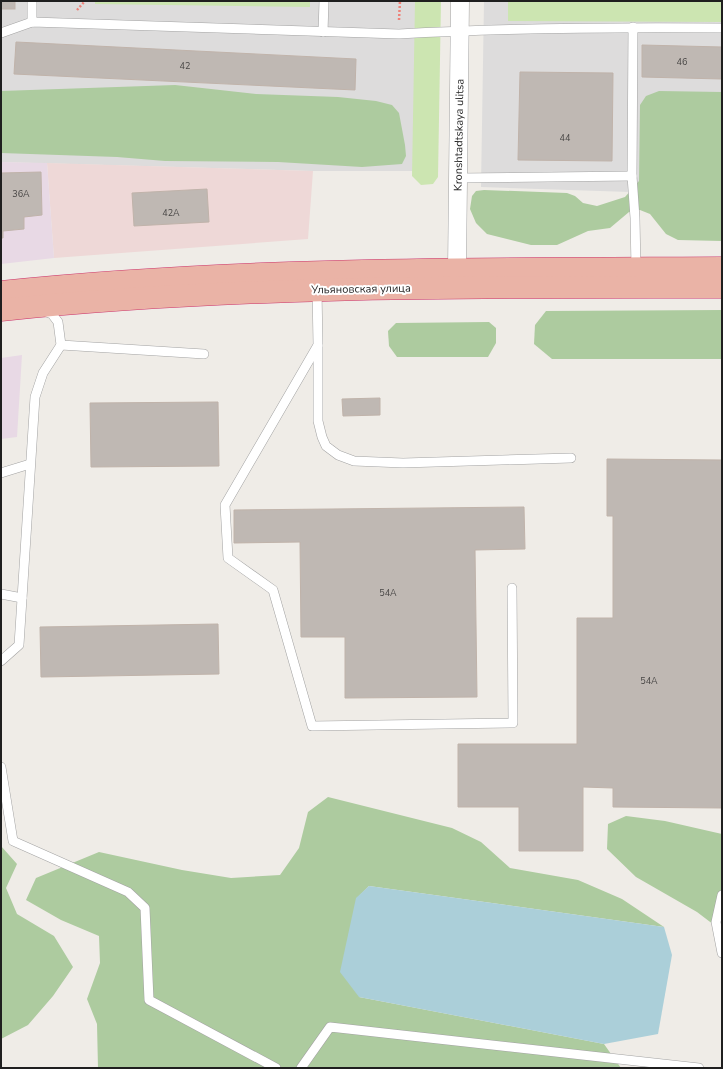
<svg xmlns="http://www.w3.org/2000/svg" width="723" height="1069" font-family="'Nunito Sans',sans-serif">
	<style>
		.residential { fill: #dddcdc }
		.commercial { fill: #eed8d7 }
		.industrial { fill: #e8d9e5 }
		.grass { fill: #cce5b1 }
		.forest { fill: #adcb9f }
		.water { fill: #abcfd9 }
		.building { fill: #bfb8b3; stroke: #c0b3aa }
		.lines { fill: none; stroke-linecap: round; stroke-linejoin: round }
		.service-casing { stroke: #a3a3a3; stroke-width: 10 }
		.minor-casing { stroke: #a3a3a3; stroke-width: 19 }
		.trunk-casing { stroke: #cc356c; stroke-width: 23 }
		.path { stroke: #ee8279; stroke-width: 2.5; stroke-dasharray: 2 2; stroke-linecap: butt }
		.service { stroke: #fff; stroke-width: 9 }
		.minor { stroke: #fff; stroke-width: 18 }
		.trunk { stroke: #eab3a6; stroke-width: 22 }
		.labels { text-anchor: middle; dominant-baseline: central; stroke-width: 4; stroke-linejoin: round; paint-order: stroke }
		.number-label { font-size: 9px; fill: #474544 }
		.street-label { font-size: 11px; fill: #1f1f1f; stroke: #fff }
	</style>
	<rect width="100%" height="100%" fill="#efece7"/>
	<!-- residential -->
	<g class="residential">
		<polygon points="1,1 431,1 429,171 313,171 1,162"/>
		<polygon points="484,1 722,1 722,195 481,187"/>
	</g>
	<!-- commercial -->
	<polygon class="commercial" points="47,163 313,171 308,239 54,258"/>
	<!-- industrial -->
	<g class="industrial">
		<polygon points="1,162 47,163 54,258 1,264"/>
		<polygon points="22,355 17,437 1,439 1,358"/>
	</g>
	<!-- grass -->
	<g class="grass">
		<polygon points="95,1 310,1 310,7 95,4"/>
		<polygon points="415,1 441,1 438,177 433,184 421,185 412,176"/>
		<polygon points="508,1 722,1 722,22 508,21"/>
	</g>
	<!-- forest -->
	<g class="forest">
		<polygon points="175,85 256,94 338,97 376,101 392,105 399,113 405,145 406,156 402,164 362,167 278,162 165,161 117,157 1,153 1,91"/>
		<polygon points="659,91 722,92 722,241 678,240 666,234 650,214 640,210 629,212 610,228 588,231 557,245 531,245 487,234 476,223 470,209 472,196 476,191 484,190 567,193 575,196 583,203 597,206 625,197 639,181 640,105 646,96"/>
		<polygon points="722,310 722,359 552,359 534,344 535,325 546,311"/>
		<polygon points="489,322 496,328 496,343 488,357 397,357 389,346 388,331 396,323"/>
		<polygon points="328,797 452,828 481,842 510,868 578,880 622,899 664,927 369,886 356,899 359,997 604,1044 621,1068 98,1068 97,1024 87,999 100,963 99,936 61,920 26,900 36,878 99,852 182,870 231,878 280,875 299,848 308,812"/>
		<polygon points="626,816 665,821 722,834 722,931 697,912 636,877 607,849 608,824"/>
		<polygon points="1,846 17,864 6,888 17,914 54,936 73,967 53,996 28,1025 1,1039"/>
	</g>
	<!-- water -->
	<polygon class="water" points="369,886 664,927 672,955 658,1034 604,1044 359,997 340,972 356,898"/>
	<!-- building -->
	<g class="building">
		<rect x="1" y="1" width="14" height="8"/>
		<polygon points="16,42 356,59 355,90 14,74"/>
		<polygon points="642,45 722,47 722,79 642,77"/>
		<polygon points="520,72 613,73 612,161 518,160"/>
		<polygon points="41,172 42,215 24,217 24,229 3,231 3,238 1,238 1,173"/>
		<polygon points="207,189 209,222 134,226 132,193"/>
		<polygon points="380,398 380,415 343,416 342,399"/>
		<polygon points="218,402 219,466 91,467 90,403"/>
		<polygon points="607,459 722,460 722,808 613,807 613,788 583,787 583,851 519,851 519,807 458,807 458,744 577,744 577,618 613,618 613,516 607,516"/>
		<polygon points="524,507 525,549 475,550 477,697 345,698 345,637 301,637 300,542 234,543 234,510"/>
		<polygon points="218,624 219,674 41,677 40,627"/>
	</g>
	<g class="lines">
		<!-- service casing -->
		<g class="service-casing">
			<g id="service">
				<polyline points="32,22 32,1"/>
				<polyline points="633,27 632,176 635,218 636,268"/>
				<polyline points="323,32 324,1"/>
				<path d="M1,33l31,-11 367,12c108,-6 215,-7 323,-6"/>
				<polyline points="458,178 632,176"/>
				<polyline points="317,290 318,345 225,505 228,558 273,590 312,726 513,723 512,588"/>
				<polyline points="61,345 204,354"/>
				<polyline points="318,346 318,421 322,437 326,446 338,455 354,461 403,463 571,458"/>
				<polyline points="1,473 30,464"/>
				<polyline points="1,594 22,598"/>
				<polyline points="1,661 19,645 35,397 43,373 61,345 58,322 52,314 44,311"/>
				<polyline points="1,767 13,841 128,892 145,908 149,1000 276,1068"/>
				<polyline points="722,895 716,922 722,953"/>
				<polyline points="301,1068 330,1027 699,1068"/>
			</g>
		</g>
		<!-- minor casing -->
		<g class="minor-casing">
			<polyline id="minor" points="457,269 460,1"/>
		</g>
		<!-- trunk casing -->
		<g class="trunk-casing">
			<g id="trunk">
				<path d="M1,292c240,-25 480,-23 721,-24"/>
				<path d="M1,310c240,-25 480,-23 721,-23"/>
			</g>
		</g>
		<!-- path -->
		<g class="path">
			<polyline points="77,10 85,1"/>
			<polyline points="399,20 400,1"/>
		</g>
		<!-- service -->
		<use href="#service" class="service"/>
		<!-- minor -->
		<use href="#minor" class="minor"/>
		<!-- trunk -->
		<use href="#trunk" class="trunk"/>
	</g>
	<g class="labels">
		<!-- number labels -->
		<g class="number-label">
			<text x="682" y="62">46</text>
			<text x="185" y="66">42</text>
			<text x="565" y="138">44</text>
			<text x="21" y="194">36А</text>
			<text x="171" y="213">42А</text>
			<text x="388" y="593">54А</text>
			<text x="649" y="681">54А</text>
		</g>
		<!-- street labels -->
		<g class="street-label">
			<text transform="translate(459 135) rotate(-89)">Kronshtadtskaya ulitsa</text>
			<text transform="translate(361 289) rotate(-1)">Ульяновская улица</text>
		</g>
	</g>
	<!-- border -->
	<rect width="723" height="1069" fill="none" stroke="#1f1f1f" stroke-width="4"/>
</svg>
